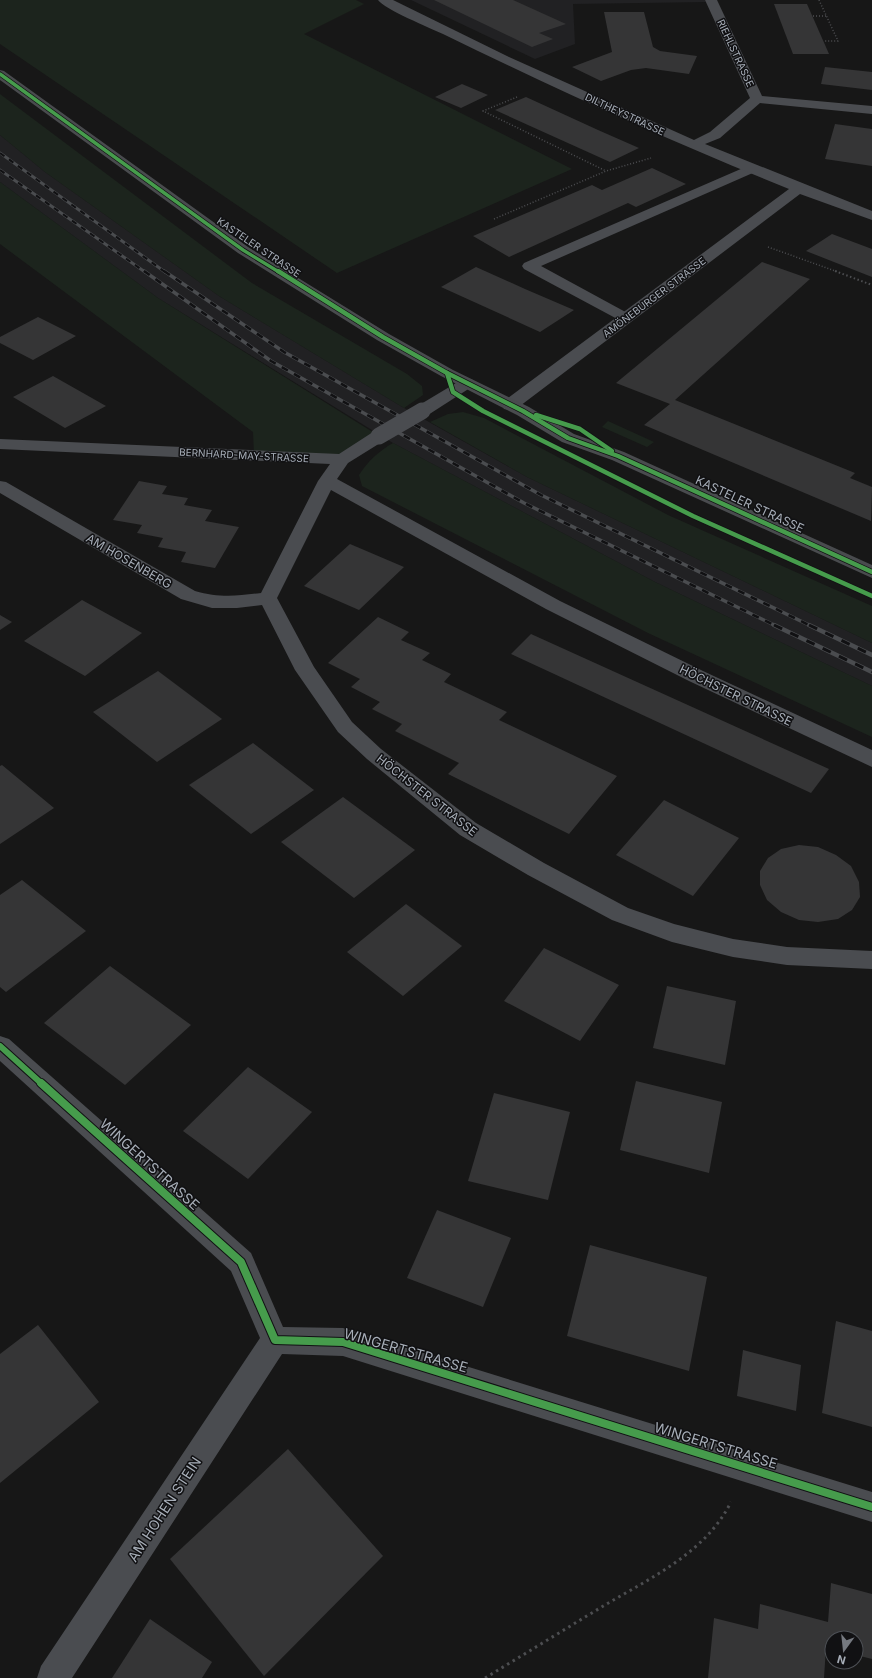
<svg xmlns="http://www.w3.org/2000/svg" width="872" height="1678" font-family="Inter,sans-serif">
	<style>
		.built { fill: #212123 }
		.green { fill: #1c241d }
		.building { fill: #353536 }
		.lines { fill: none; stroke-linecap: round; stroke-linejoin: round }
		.path-far2 { stroke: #4d4e51; stroke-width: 1.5; stroke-dasharray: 1 2; stroke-linecap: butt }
		.path-far1 { stroke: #4d4e51; stroke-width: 2; stroke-dasharray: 1.5 2.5; stroke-linecap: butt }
		.path { stroke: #4d4e51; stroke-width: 3; stroke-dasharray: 2.5 4; stroke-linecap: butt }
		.service { fill: #4a4c50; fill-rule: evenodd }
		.minor { fill: #4a4c50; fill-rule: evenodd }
		.secondary { fill: #494b4e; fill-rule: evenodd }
		.rail-far2-casing { stroke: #4a4c4f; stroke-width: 3 }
		.rail-far1-casing { stroke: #4a4c4f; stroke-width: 3.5 }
		.rail-casing { stroke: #4a4c4f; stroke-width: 4.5 }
		.rail-far2 { stroke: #111113; stroke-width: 2; stroke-dasharray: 5.5; stroke-linecap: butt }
		.rail-far1 { stroke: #111113; stroke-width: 2.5; stroke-dasharray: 7; stroke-linecap: butt }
		.rail { stroke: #111113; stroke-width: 3; stroke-dasharray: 9; stroke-linecap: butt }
		.minor-bridge { stroke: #4a4c50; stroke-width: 17 }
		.cycleway-far3-casing { stroke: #111113; stroke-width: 5 }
		.cycleway-far2-casing { stroke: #111113; stroke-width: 6 }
		.cycleway-far1-casing { stroke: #111113; stroke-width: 8 }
		.cycleway-casing { stroke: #111113; stroke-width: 10 }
		.cycleway-far3 { stroke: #469c4c; stroke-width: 3.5 }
		.cycleway-far2 { stroke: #469c4c; stroke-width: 4.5 }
		.cycleway-far1 { stroke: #469c4c; stroke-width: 6 }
		.cycleway { stroke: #469c4c; stroke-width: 8 }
		.labels { text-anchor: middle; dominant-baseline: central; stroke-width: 3; stroke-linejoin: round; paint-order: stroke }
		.far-street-label { font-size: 10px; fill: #a7aeb8; stroke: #111113 }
		.street-label { font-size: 12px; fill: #a7aeb8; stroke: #111113 }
		.near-street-label { font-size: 14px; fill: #a7aeb8; stroke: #111113 }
	</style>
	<rect width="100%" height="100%" fill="#171717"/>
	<!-- built -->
	<g class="built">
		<polygon points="411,0 705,0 706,2 573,4 575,44 535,59"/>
		<polygon points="0,135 45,172 219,296 404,408 527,477 872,643 872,686 655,582 393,443 158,298 0,182"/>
	</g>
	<!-- green -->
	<g class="green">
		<polygon points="0,0 356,0 364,4 304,34 572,169 337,273 0,44"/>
		<polygon points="0,94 252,283 407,374 422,386 423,395 404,408 219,296 45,172 0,135"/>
		<polygon points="0,182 158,298 379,436 342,459 254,455 253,432 0,244"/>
		<polygon points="463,412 484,418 668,515 872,606 872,643 527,477 430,422 448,414"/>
		<polygon points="608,421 654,442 647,447 602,427"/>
		<path d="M393,443l262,139 217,104v51l-224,-104 -286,-147 -3,-11c9,-14 20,-24 34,-32z"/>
	</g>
	<!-- building -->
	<g class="building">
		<polygon points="434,0 513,0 566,24 539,33 553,39 532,47"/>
		<polygon points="774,4 807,4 829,54 793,54"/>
		<polygon points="604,12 644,12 653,47 660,51 697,56 689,74 646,68 631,70 601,81 572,67 612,52"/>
		<polygon points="825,67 872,72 872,90 821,84"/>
		<polygon points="462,84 488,95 461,108 435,97"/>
		<polygon points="526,97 598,130 639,148 610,162 495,110"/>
		<polygon points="835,124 872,129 872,166 825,159"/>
		<polygon points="652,168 686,184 636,207 628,203 509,257 473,236 592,185 602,190"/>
		<polygon points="832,234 872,249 872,277 806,251"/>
		<polygon points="762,262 810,279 675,400 855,473 850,478 872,487 871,521 644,425 670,404 616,383"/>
		<polygon points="476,267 525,289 574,310 540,332 441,287"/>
		<polygon points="38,317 76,336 33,360 0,343 0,337"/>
		<polygon points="53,376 106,406 65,428 13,397"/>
		<polygon points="139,481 167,486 162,494 188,498 184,505 212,510 205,521 239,527 215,568 181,562 186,552 158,547 163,538 137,533 142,525 113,520"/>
		<polygon points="350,544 404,567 359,610 304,586"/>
		<polygon points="82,600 142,633 85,676 24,641"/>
		<polygon points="0,615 12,622 0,630"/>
		<polygon points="378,617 409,632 401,640 430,653 422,660 451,674 444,682 507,712 499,720 617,776 569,834 448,774 459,763 395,731 402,724 372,709 380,702 351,687 360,679 328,663"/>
		<polygon points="531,634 829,769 811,793 511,654"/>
		<polygon points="158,671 222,719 157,762 93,712"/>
		<polygon points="253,743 314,790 251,834 189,785"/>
		<polygon points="2,765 54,808 0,844 0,766"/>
		<polygon points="343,797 415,850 354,898 281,842"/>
		<polygon points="664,800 739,838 693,896 616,855"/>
		<polygon points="799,845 818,847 836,855 851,866 859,882 860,897 852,910 838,919 818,922 799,920 781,912 767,900 760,885 760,871 768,858 781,849"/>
		<polygon points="22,880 86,931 6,992 0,987 0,895"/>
		<polygon points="406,904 462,946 403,996 347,952"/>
		<polygon points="544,948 619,985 580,1041 504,1001"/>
		<polygon points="110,966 191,1025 125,1085 44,1023"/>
		<polygon points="667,986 736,1001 725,1065 653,1048"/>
		<polygon points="248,1067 312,1112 248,1179 183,1131"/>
		<polygon points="636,1081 722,1102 709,1173 620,1150"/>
		<polygon points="494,1093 570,1112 548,1200 468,1181"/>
		<polygon points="437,1210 511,1238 483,1307 407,1278"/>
		<polygon points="590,1245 707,1277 689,1371 567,1336"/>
		<polygon points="836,1321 872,1331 872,1427 822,1413"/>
		<polygon points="38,1325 99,1402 0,1483 0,1354"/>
		<polygon points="743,1350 801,1365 796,1411 737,1396"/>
		<polygon points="288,1449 383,1556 264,1676 170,1559"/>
		<polygon points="831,1583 872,1594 872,1659 856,1655 856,1638 832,1638 832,1649 826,1647 824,1678 708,1678 714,1618 758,1629 760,1604 828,1622"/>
		<polygon points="150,1619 212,1662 202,1678 112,1678"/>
	</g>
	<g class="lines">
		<!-- path-far2 -->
		<g class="path-far2">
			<polyline points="819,0 838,41 824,41"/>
			<polyline points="813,16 826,16"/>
			<polyline points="517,97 483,111 606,171"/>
			<polyline points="494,219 606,171 651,158"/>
			<polyline points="768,247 838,272"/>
		</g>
		<!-- path-far1 -->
		<polyline class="path-far1" points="835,271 872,285"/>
		<!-- path -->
		<path class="path" d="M485,1678c38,-23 77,-47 115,-70 48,-29 105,-54 131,-106"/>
		<!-- service -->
		<polygon class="service" points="750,165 755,166 757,169 755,172 541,266 631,315 634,318 631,321 621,321 524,269 522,266 524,263"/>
		<!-- minor -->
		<g class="minor">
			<path d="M378,0h15l116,57 185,83 16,-8 40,-34 -45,-98h12l45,96 110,10v8l-112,-11 -40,35 -15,6 167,67v9l-72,-26 -284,215 -6,1 -6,-1 -2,-4 2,-4 285,-212c-117,-47 -233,-100 -346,-155 -13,-6 -59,-25 -65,-34z"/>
			<polygon points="467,378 473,380 475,383 473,386 428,415 422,416 416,415 414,411 416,407 461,380"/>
			<path d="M379,431l6,1 2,4 -2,4 -37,23 -11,16 223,122 143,70 169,79v17l-183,-86 -143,-72 -215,-119 -54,108 37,69 38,55 29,27 95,74 68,40 84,45 46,16 59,15 54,8 85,4v18l-85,-4 -54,-8 -61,-15 -60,-22 -84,-45 -68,-40 -93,-76 -29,-27 -43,-62 -33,-65 -25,3h-25l-31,-9 -181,-106v-12l6,1 189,109c24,7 42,5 66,2l57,-112 12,-17 -330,-15v-10l339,15 34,-22z"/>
			<polygon points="0,1036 9,1039 251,1253 283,1327 343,1328 872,1492 872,1522 343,1356 282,1354 72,1678 37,1678 41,1666 260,1338 231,1271 0,1061"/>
		</g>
		<!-- secondary -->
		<polygon class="secondary" points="0,70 4,71 248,247 389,334 453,370 529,407 574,434 624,452 872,565 872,578 612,460 562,442 517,415 441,376 377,340 238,253 0,80"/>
		<!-- rail-far2 casing -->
		<g class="rail-far2-casing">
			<g id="rail-far2">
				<polyline points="0,153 165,272"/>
				<polyline points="0,170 145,272"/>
			</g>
		</g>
		<!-- rail-far1 casing -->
		<g class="rail-far1-casing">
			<g id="rail-far1">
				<polyline points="144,271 271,361 524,503 776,626"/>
				<polyline points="164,271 284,352 541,495 811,626"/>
			</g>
		</g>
		<!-- rail casing -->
		<g class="rail-casing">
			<g id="rail">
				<polyline points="774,625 872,672"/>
				<polyline points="809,625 872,655"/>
			</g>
		</g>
		<!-- rail-far2 -->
		<use href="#rail-far2" class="rail-far2"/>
		<!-- rail-far1 -->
		<use href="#rail-far1" class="rail-far1"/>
		<!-- rail -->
		<use href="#rail" class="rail"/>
		<!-- minor-bridge -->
		<polyline class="minor-bridge" points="379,436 422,411"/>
		<!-- cycleway-far3 casing -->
		<g class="cycleway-far3-casing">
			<polyline id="cycleway-far3" points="0,74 243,250 279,272"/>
		</g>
		<!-- cycleway-far2 casing -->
		<g class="cycleway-far2-casing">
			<g id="cycleway-far2">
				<polyline points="278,271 383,337 447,373 523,411 568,438 618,456 872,572"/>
				<polyline points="447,373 453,392 483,411 693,516 872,596"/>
				<polyline points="536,415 580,429 612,451"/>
			</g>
		</g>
		<!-- cycleway-far1 casing -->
		<g class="cycleway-far1-casing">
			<polyline id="cycleway-far1" points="0,1046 42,1084"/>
		</g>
		<!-- cycleway casing -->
		<g class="cycleway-casing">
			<polyline id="cycleway" points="41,1083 241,1262 275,1340 343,1342 872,1507"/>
		</g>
		<!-- cycleway-far3 -->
		<use href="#cycleway-far3" class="cycleway-far3"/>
		<!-- cycleway-far2 -->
		<use href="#cycleway-far2" class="cycleway-far2"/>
		<!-- cycleway-far1 -->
		<use href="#cycleway-far1" class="cycleway-far1"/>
		<!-- cycleway -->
		<use href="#cycleway" class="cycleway"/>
	</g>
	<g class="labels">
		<!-- far-street labels -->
		<g class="far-street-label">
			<text transform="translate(736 53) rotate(65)">RIEHLSTRASSE</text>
			<text transform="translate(625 114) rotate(25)">DILTHEYSTRASSE</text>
			<text transform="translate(259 247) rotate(34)">KASTELER STRASSE</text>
			<text transform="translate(654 297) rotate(-37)">AMÖNEBURGER STRASSE</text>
			<text transform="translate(244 455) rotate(3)">BERNHARD-MAY-STRASSE</text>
		</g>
		<!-- street labels -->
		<g class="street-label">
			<text transform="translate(750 504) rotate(25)">KASTELER STRASSE</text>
			<text transform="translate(129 561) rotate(30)">AM HOSENBERG</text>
			<text transform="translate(736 695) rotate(26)">HÖCHSTER STRASSE</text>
			<text transform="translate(427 795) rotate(38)">HÖCHSTER STRASSE</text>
		</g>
		<!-- near-street labels -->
		<g class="near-street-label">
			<text transform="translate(150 1164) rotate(42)">WINGERTSTRASSE</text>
			<text transform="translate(406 1350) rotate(16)">WINGERTSTRASSE</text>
			<text transform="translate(716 1445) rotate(17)">WINGERTSTRASSE</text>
			<text transform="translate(164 1509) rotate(-57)">AM HOHEN STEIN</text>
		</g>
	</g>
	<!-- north arrow -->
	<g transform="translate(844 1650) rotate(195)"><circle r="19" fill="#111113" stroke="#4d5055"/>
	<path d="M0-3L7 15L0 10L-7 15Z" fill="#757980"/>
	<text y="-6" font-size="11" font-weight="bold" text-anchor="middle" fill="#a7aeb8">N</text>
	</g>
</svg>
